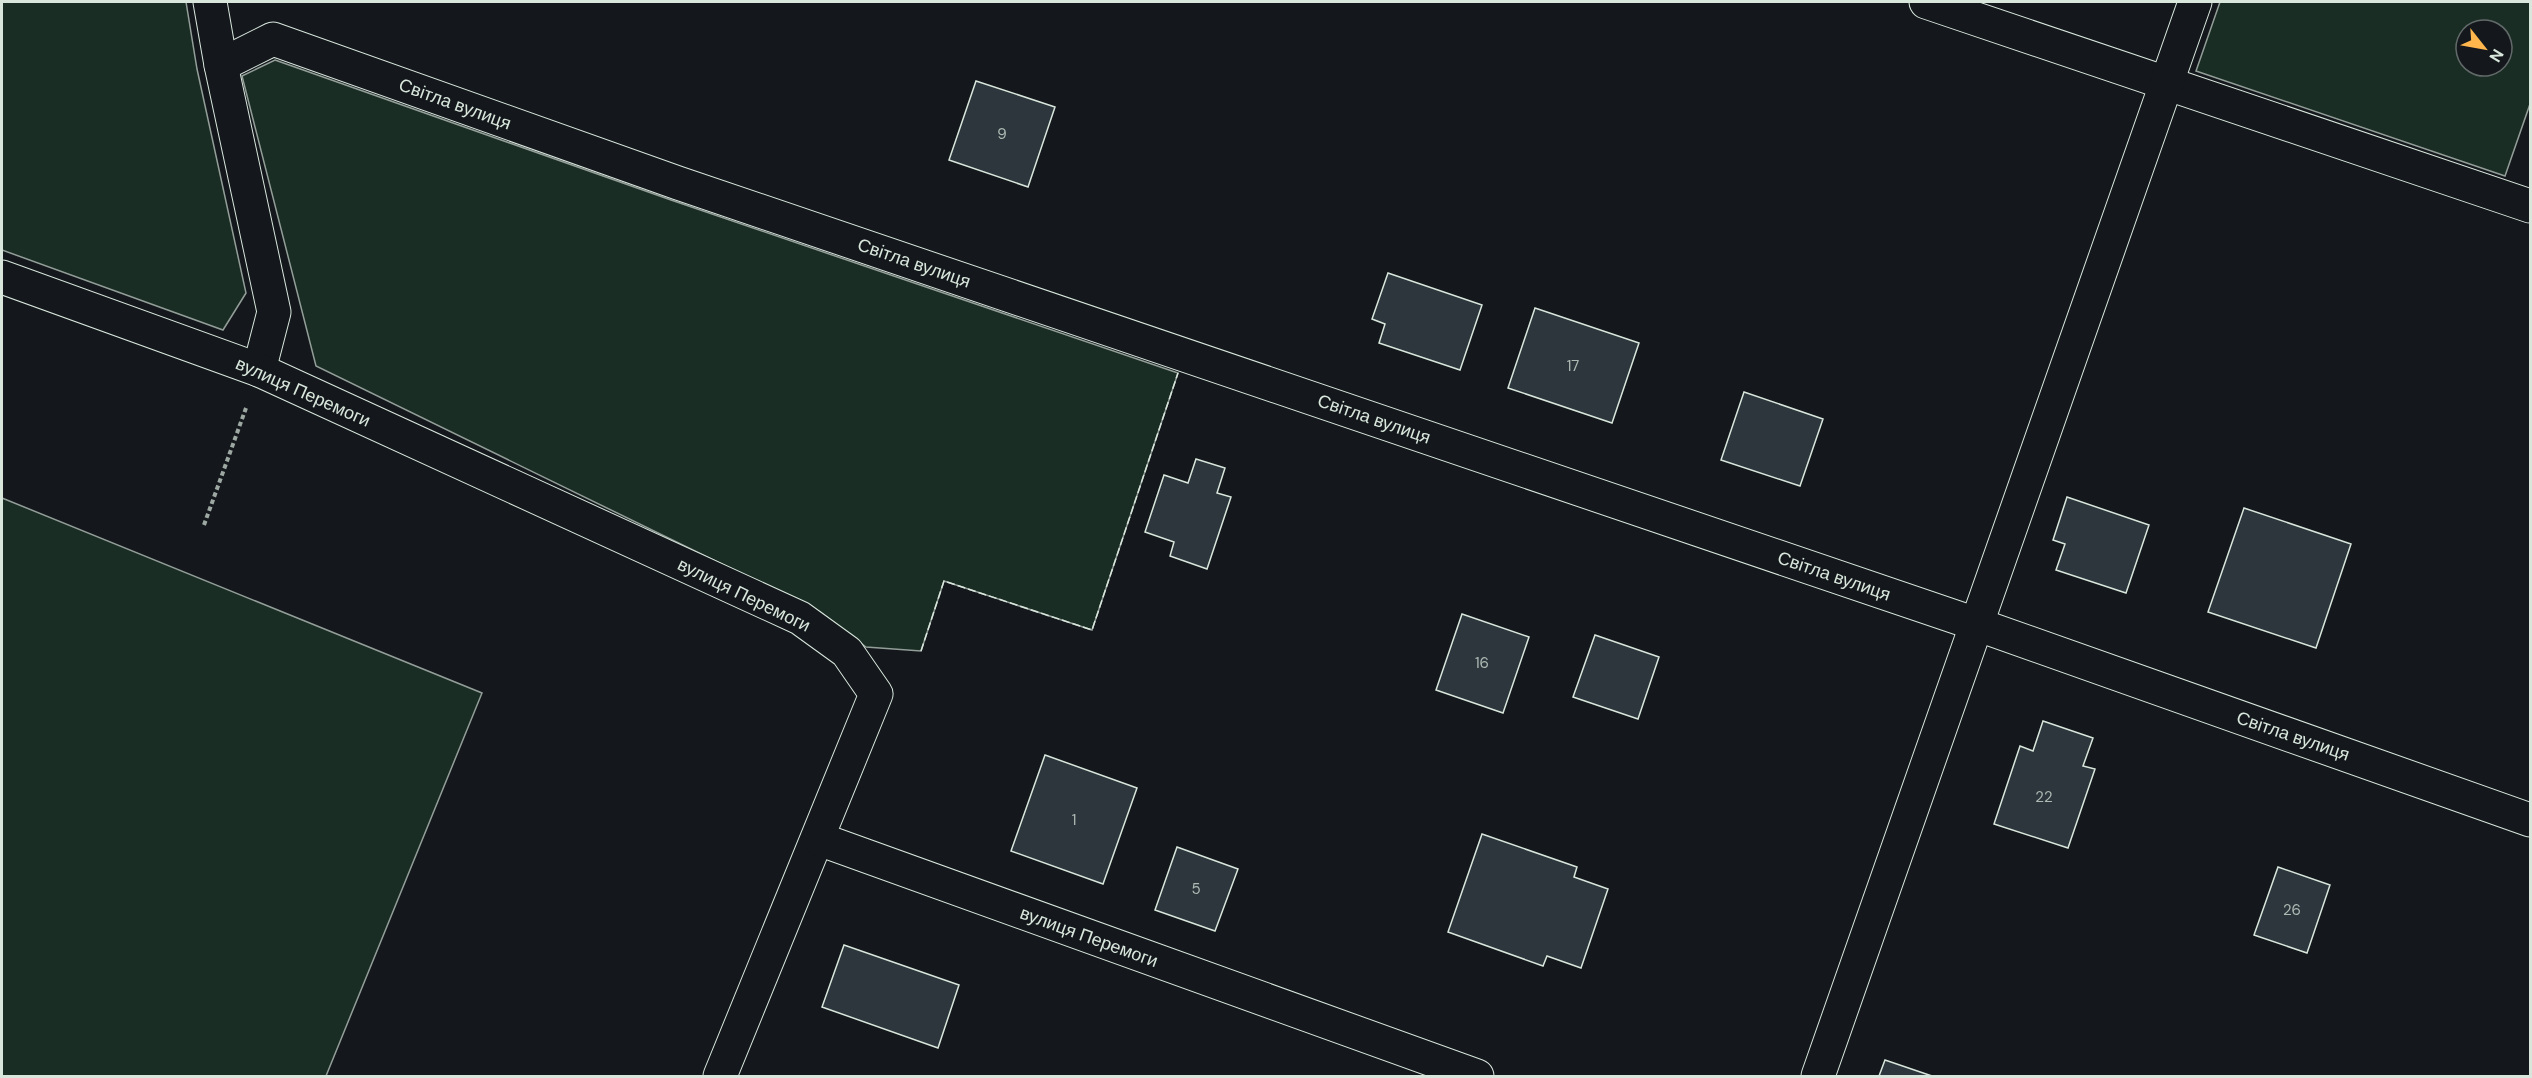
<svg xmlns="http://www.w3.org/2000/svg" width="2532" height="1078" font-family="'DM Sans',sans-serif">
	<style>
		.green { fill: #1a2d24; stroke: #939e99; stroke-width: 1.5; fill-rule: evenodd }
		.building { fill: #2c363c; stroke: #d8e6dc; stroke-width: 1.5 }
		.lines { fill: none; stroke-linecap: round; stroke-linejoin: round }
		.street-casing { stroke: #d8e6dc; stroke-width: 35 }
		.path { stroke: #9da8a2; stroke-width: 4; stroke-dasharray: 4.5 3; stroke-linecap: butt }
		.street { stroke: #14181c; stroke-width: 33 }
		.fence { stroke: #d8e6dc; stroke-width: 1.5; stroke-dasharray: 8 3; stroke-linecap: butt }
		.labels { text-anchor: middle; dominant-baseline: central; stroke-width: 4.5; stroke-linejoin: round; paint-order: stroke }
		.number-label { font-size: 15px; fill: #adbab4 }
		.street-label { font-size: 18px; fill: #d8e6dc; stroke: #14181c }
	</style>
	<rect width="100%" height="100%" fill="#14181c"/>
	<!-- green -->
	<g class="green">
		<polygon points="2,2 186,2 197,69 246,293 223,330 2,250"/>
		<path d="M2220,2h310v102l-25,72 -309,-105zM2466,30h36v36h-36z"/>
		<polygon points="275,60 671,200 1178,373 1092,630 944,581 921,651 866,647 820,612 316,366 242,76"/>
		<polygon points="2,498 482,693 326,1076 2,1076"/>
	</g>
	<!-- building -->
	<g class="building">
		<polygon points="976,81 1055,107 1028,187 949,160"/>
		<polygon points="1388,273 1482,305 1460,370 1379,343 1385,324 1372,319"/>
		<polygon points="1535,308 1639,343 1612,423 1508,388"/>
		<polygon points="1744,392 1823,419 1800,486 1721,460"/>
		<polygon points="1196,459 1225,468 1217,493 1231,497 1207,569 1170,556 1174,542 1145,532 1164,475 1188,483"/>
		<polygon points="2067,497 2149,525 2126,593 2056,570 2065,544 2053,540"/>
		<polygon points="2244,508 2351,544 2316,648 2208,612"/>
		<polygon points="1462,614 1529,637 1503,713 1436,690"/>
		<polygon points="1595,635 1659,657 1638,719 1573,697"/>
		<polygon points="2043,721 2093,738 2083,766 2095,769 2068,848 1994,824 2020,746 2033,751"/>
		<polygon points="1045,755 1137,788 1103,884 1011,851"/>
		<polygon points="1482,834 1577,867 1574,877 1608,889 1581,968 1547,956 1543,966 1448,932"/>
		<polygon points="1177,847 1238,869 1215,931 1155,910"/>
		<polygon points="2278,867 2330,885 2307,953 2254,935"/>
		<polygon points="844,945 959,985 938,1048 822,1007"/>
		<polygon points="1885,1060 1932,1076 1879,1076"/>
	</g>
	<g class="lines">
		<!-- street casing -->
		<g class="street-casing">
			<g id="street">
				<polyline points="210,2 221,65 274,312 259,370"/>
				<polyline points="1926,2 2530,206"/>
				<polyline points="221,65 273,39 678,183 1976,624 2530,820"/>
				<polyline points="2,277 259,370 800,618 847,652 876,694 720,1076"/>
				<polyline points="819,839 1477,1076"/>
				<polyline points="1818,1076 2195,2"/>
			</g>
		</g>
		<!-- path -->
		<polyline class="path" points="204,525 246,408"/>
		<!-- street -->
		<use href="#street" class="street"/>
		<!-- fence -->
		<polyline class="fence" points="921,651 944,581 1092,630 1178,373"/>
	</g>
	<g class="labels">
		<!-- number labels -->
		<g class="number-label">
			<text x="1002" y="134">9</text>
			<text x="1573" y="366">17</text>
			<text x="1482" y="663">16</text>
			<text x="2044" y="797">22</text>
			<text x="1074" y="820">1</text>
			<text x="1196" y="889">5</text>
			<text x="2292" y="910">26</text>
		</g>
		<!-- street labels -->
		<g class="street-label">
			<text transform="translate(455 104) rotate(20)">Світла вулиця</text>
			<text transform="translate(914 263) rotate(19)">Світла вулиця</text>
			<text transform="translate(303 392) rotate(24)">вулиця Перемоги</text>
			<text transform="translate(1374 419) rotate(19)">Світла вулиця</text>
			<text transform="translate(1834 576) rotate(19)">Світла вулиця</text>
			<text transform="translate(744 595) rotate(26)">вулиця Перемоги</text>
			<text transform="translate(2293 736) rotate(19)">Світла вулиця</text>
			<text transform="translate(1089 937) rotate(20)">вулиця Перемоги</text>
		</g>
	</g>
	<!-- border -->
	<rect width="2532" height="1078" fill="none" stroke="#d8e6dc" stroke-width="6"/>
	<!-- north arrow -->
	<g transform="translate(2484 48) rotate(121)"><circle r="28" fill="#14181c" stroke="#626a69" stroke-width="1.5"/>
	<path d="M0-4.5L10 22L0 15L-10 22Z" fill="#ffb74d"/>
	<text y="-9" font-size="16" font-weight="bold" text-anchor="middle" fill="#d8e6dc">N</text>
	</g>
</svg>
